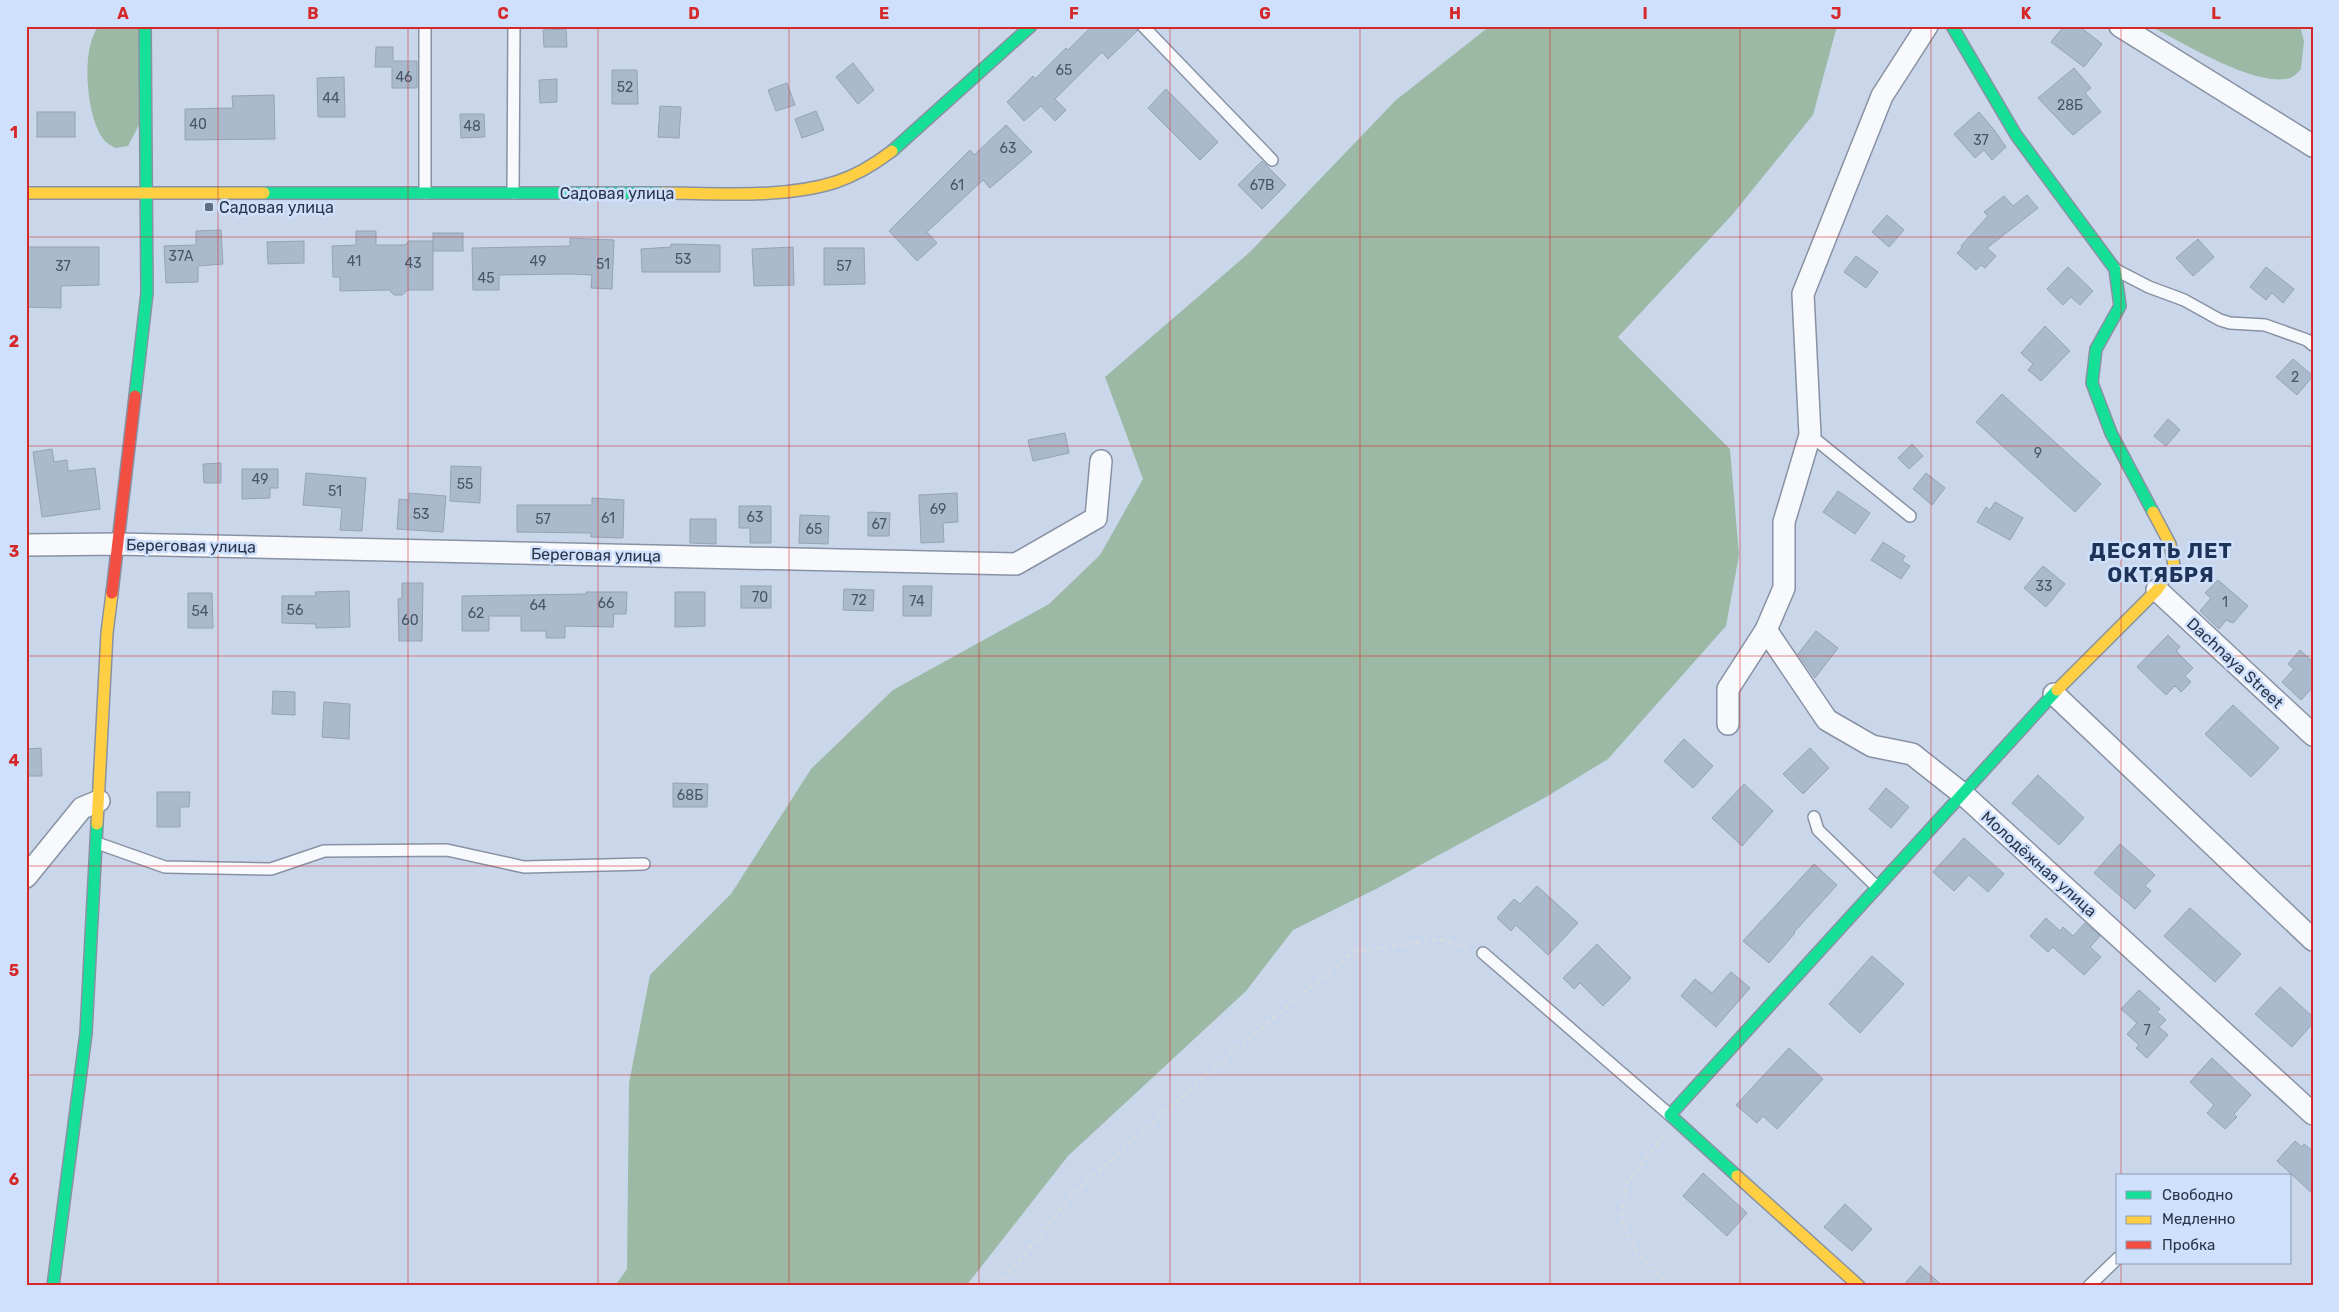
<svg xmlns="http://www.w3.org/2000/svg" width="2339" height="1312" font-family="Rubik,sans-serif">
	<style>
		.forest { fill: #9bb9a5 }
		.building { fill: #a8bacb; stroke: #95a4b3 }
		.lines { fill: none; stroke-linecap: round; stroke-linejoin: round }
		.lane-casing { stroke: #8892a3; stroke-width: 14 }
		.street-casing { stroke: #8892a3; stroke-width: 24 }
		.fast-casing { stroke: #8892a3; stroke-width: 14 }
		.slow-casing { stroke: #8892a3; stroke-width: 14 }
		.jam-casing { stroke: #8892a3; stroke-width: 14 }
		.path { stroke: #d6dae0; stroke-width: 3; stroke-dasharray: 4 4; stroke-linecap: butt }
		.lane { stroke: #f7f9fc; stroke-width: 11 }
		.street { stroke: #f7f9fc; stroke-width: 21 }
		.fast { stroke: #16e098; stroke-width: 11 }
		.slow { stroke: #ffcf43; stroke-width: 11 }
		.jam { stroke: #f24e42; stroke-width: 11 }
		.grid { fill: none; stroke: #d62828; stroke-width: 1; stroke-opacity: 0.55 }
		.poi-dot { fill: #626e80; stroke: #cfe0fc; stroke-width: 2 }
		.labels { text-anchor: middle; dominant-baseline: central; stroke-width: 5; stroke-linejoin: round; paint-order: stroke }
		.number-label { font-size: 14px; fill: #4a5668 }
		.street-label { font-size: 16px; fill: #2a3547; stroke: #cfe0fc }
		.poi-label { font-size: 16px; fill: #2a3547; stroke: #cfe0fc; text-anchor: start }
		.district-label { font-size: 21px; font-weight: bold; letter-spacing: 1px; fill: #1d3358; stroke: #cfe0fc }
		.neatline { fill: none; stroke: #d62828; stroke-width: 2 }
		.grid-label { font-size: 16px; text-anchor: middle; font-weight: bold; fill: #d62828 }
	</style>
	<rect width="100%" height="100%" fill="#cad7eb"/>
	<!-- forest -->
	<g class="forest">
		<path d="M99,26h39l2,97 -12,23 -13,2c-3,-2 -7,-4 -9,-6 -20,-20 -26,-95 -7,-116z"/>
		<polygon points="1490,26 1837,26 1813,115 1732,215 1618,337 1730,449 1739,555 1726,626 1608,759 1546,797 1380,887 1293,930 1246,991 1068,1156 966,1286 615,1286 627,1269 629,1083 650,975 731,894 811,769 893,690 1049,604 1100,555 1143,479 1105,377 1250,252 1396,100"/>
		<path d="M2150,26h150l4,15 -3,28c-3,3 -7,8 -11,9 -35,10 -108,-36 -140,-52z"/>
	</g>
	<!-- building -->
	<g class="building">
		<polygon points="1092,26 1136,26 1137,31 1108,59 1102,52 1055,99 1066,110 1055,121 1041,106 1024,121 1007,102 1033,76 1035,79 1066,48 1068,50"/>
		<polygon points="2064,26 2079,26 2102,44 2084,67 2051,42"/>
		<polygon points="566,29 567,47 544,47 543,30"/>
		<polygon points="376,47 393,47 393,61 417,61 417,88 392,88 392,67 375,67"/>
		<polygon points="853,63 874,90 858,104 836,77"/>
		<polygon points="2074,68 2091,88 2085,93 2101,112 2073,135 2038,98"/>
		<polygon points="612,70 637,70 638,104 612,104"/>
		<polygon points="344,77 345,117 318,117 317,78"/>
		<polygon points="557,79 557,102 540,103 539,80"/>
		<polygon points="787,83 795,105 776,111 768,90"/>
		<polygon points="1166,89 1218,142 1200,160 1148,108"/>
		<polygon points="274,95 275,139 185,140 185,109 233,108 232,96"/>
		<polygon points="660,106 681,107 679,138 658,137"/>
		<polygon points="816,111 824,130 802,138 795,119"/>
		<rect x="37" y="112" width="38" height="25"/>
		<polygon points="1979,112 1995,131 2006,147 1992,160 1984,150 1975,158 1954,134"/>
		<polygon points="460,114 484,114 485,137 461,138"/>
		<polygon points="1006,125 1032,152 990,188 983,180 927,232 937,243 917,261 889,231 970,150 974,155"/>
		<polygon points="1262,161 1286,185 1262,209 1238,185"/>
		<polygon points="2027,195 2038,208 1987,248 1996,256 1985,268 1981,265 1976,270 1957,253 1962,248 1961,246 1988,216 1984,212 2004,196 2013,206"/>
		<polygon points="1887,215 1904,230 1889,247 1872,232"/>
		<polygon points="221,230 223,264 198,266 198,282 166,283 164,246 196,245 196,231"/>
		<polygon points="356,231 376,231 376,245 405,245 409,241 433,241 433,290 408,290 402,295 394,295 389,290 340,291 340,277 333,277 332,246 356,245"/>
		<rect x="433" y="233" width="30" height="18"/>
		<polygon points="570,238 614,240 612,289 591,288 592,275 571,274 499,275 499,290 473,290 472,248 570,246"/>
		<polygon points="2198,239 2214,257 2193,276 2176,258"/>
		<polygon points="304,241 304,263 268,264 267,242"/>
		<polygon points="671,244 720,245 720,272 642,272 641,249 671,247"/>
		<polygon points="26,247 99,247 99,285 61,286 61,308 26,307"/>
		<polygon points="793,247 794,285 754,286 752,249"/>
		<polygon points="824,248 864,248 865,284 824,285"/>
		<polygon points="1856,256 1878,272 1866,288 1844,272"/>
		<polygon points="2068,267 2093,291 2080,305 2071,297 2063,305 2047,289"/>
		<polygon points="2266,267 2294,289 2283,303 2272,293 2266,300 2250,287"/>
		<polygon points="2045,326 2070,351 2041,381 2028,370 2033,364 2021,353"/>
		<polygon points="2293,359 2313,376 2297,395 2276,377"/>
		<polygon points="2002,394 2101,484 2075,512 1976,422"/>
		<polygon points="2168,419 2180,430 2166,446 2154,436"/>
		<polygon points="1065,433 1069,453 1033,461 1028,440"/>
		<polygon points="1912,444 1923,456 1909,469 1898,458"/>
		<polygon points="52,449 54,462 67,460 68,471 95,468 100,509 42,517 33,452"/>
		<polygon points="221,463 221,483 204,483 203,464"/>
		<polygon points="451,466 481,467 480,503 450,501"/>
		<polygon points="242,469 278,469 278,488 270,488 270,498 242,499"/>
		<polygon points="306,473 366,478 362,531 340,530 342,508 303,505"/>
		<polygon points="1926,473 1945,488 1932,505 1913,489"/>
		<polygon points="1838,491 1870,513 1855,534 1823,512"/>
		<polygon points="409,493 446,496 443,532 397,529 399,499 409,500"/>
		<polygon points="957,493 958,522 943,523 944,542 921,543 919,495"/>
		<polygon points="592,498 624,500 623,538 591,537 591,533 517,532 517,505 592,505"/>
		<polygon points="1995,502 2023,518 2010,540 1977,522 1986,507 1990,510"/>
		<polygon points="739,506 771,506 771,543 750,543 750,528 739,528"/>
		<polygon points="868,512 890,513 889,536 868,536"/>
		<polygon points="800,515 829,516 828,544 799,543"/>
		<polygon points="690,519 716,519 716,544 690,543"/>
		<polygon points="1883,542 1905,556 1902,561 1910,566 1901,579 1871,560"/>
		<polygon points="2043,566 2065,584 2046,607 2024,588"/>
		<polygon points="2218,580 2248,606 2233,623 2226,620 2219,629 2200,611 2211,598 2205,593"/>
		<polygon points="402,583 423,583 422,641 399,641 398,599 402,598"/>
		<rect x="741" y="586" width="30" height="22"/>
		<polygon points="903,586 932,586 931,616 903,616"/>
		<polygon points="844,589 874,590 873,611 843,610"/>
		<polygon points="349,591 350,627 316,628 316,624 282,623 282,596 316,596 315,592"/>
		<polygon points="586,592 627,592 626,614 614,614 613,627 565,626 565,638 546,638 546,631 521,631 521,616 489,616 489,631 462,631 462,596 586,594"/>
		<polygon points="675,592 705,592 705,626 675,627"/>
		<polygon points="188,593 212,593 213,628 188,628"/>
		<polygon points="1816,631 1838,648 1815,678 1798,654"/>
		<polygon points="2168,635 2180,647 2176,651 2193,668 2185,676 2191,682 2181,692 2175,686 2166,695 2137,667"/>
		<polygon points="2300,650 2313,662 2313,687 2301,700 2282,682 2294,669 2288,664"/>
		<polygon points="273,691 295,692 295,715 272,714"/>
		<polygon points="324,702 350,704 349,739 322,737"/>
		<polygon points="2233,705 2279,748 2251,777 2205,734"/>
		<polygon points="1684,739 1713,766 1693,788 1664,761"/>
		<polygon points="41,748 42,776 26,776 26,749"/>
		<polygon points="1810,748 1829,768 1803,794 1783,774"/>
		<polygon points="2038,775 2084,818 2059,845 2012,803"/>
		<polygon points="673,783 708,784 707,807 673,807"/>
		<polygon points="1744,784 1773,811 1742,846 1712,818"/>
		<polygon points="1886,788 1909,807 1891,828 1869,809"/>
		<polygon points="157,792 190,792 189,807 180,807 180,827 157,827"/>
		<polygon points="1964,838 2004,874 1988,892 1969,875 1954,891 1933,872"/>
		<polygon points="2120,844 2155,875 2145,886 2151,891 2135,909 2094,873"/>
		<polygon points="1814,864 1837,885 1794,932 1795,933 1769,963 1743,941"/>
		<polygon points="1537,886 1578,923 1548,955 1516,925 1511,931 1497,918 1514,899 1520,904"/>
		<polygon points="2190,908 2241,954 2215,982 2164,936"/>
		<polygon points="2046,918 2060,931 2063,927 2073,936 2085,923 2100,936 2090,947 2101,957 2084,975 2053,947 2048,952 2030,936"/>
		<polygon points="1597,944 1631,978 1603,1006 1580,983 1574,989 1563,978"/>
		<polygon points="1872,956 1904,984 1860,1033 1829,1004"/>
		<polygon points="1731,972 1750,988 1716,1027 1681,996 1695,979 1712,993"/>
		<polygon points="2280,987 2313,1017 2313,1023 2292,1047 2255,1014"/>
		<polygon points="2139,990 2160,1009 2157,1012 2166,1020 2159,1027 2168,1035 2147,1058 2136,1048 2139,1045 2127,1034 2137,1023 2121,1009"/>
		<polygon points="1789,1048 1823,1079 1777,1129 1763,1116 1757,1123 1736,1105"/>
		<polygon points="2212,1058 2251,1095 2234,1114 2237,1117 2225,1129 2207,1113 2214,1105 2190,1082"/>
		<polygon points="2295,1141 2302,1147 2304,1144 2313,1151 2313,1194 2277,1161"/>
		<polygon points="1703,1173 1747,1213 1727,1236 1683,1196"/>
		<polygon points="1845,1204 1872,1229 1852,1251 1824,1227"/>
		<polygon points="1920,1266 1943,1286 1903,1286"/>
	</g>
	<g class="lines">
		<!-- lane casing -->
		<g class="lane-casing">
			<g id="lane">
				<polyline points="425,26 425,193"/>
				<polyline points="1143,26 1272,160"/>
				<polyline points="513,193 514,26"/>
				<polyline points="2116,270 2149,287 2184,300 2220,320 2230,323 2265,325 2307,340 2313,345"/>
				<polyline points="1810,435 1910,516"/>
				<polyline points="1814,817 1818,830 1877,887"/>
				<polyline points="97,843 165,867 271,869 324,851 447,850 524,867 644,864"/>
				<polyline points="1483,953 1670,1115"/>
				<polyline points="2089,1286 2118,1258"/>
			</g>
		</g>
		<!-- street casing -->
		<g class="street-casing">
			<g id="street">
				<polyline points="2120,26 2313,146"/>
				<polyline points="26,545 118,544 1016,564 1096,518 1101,461"/>
				<polyline points="2157,590 2313,735"/>
				<polyline points="1766,630 1827,720 1872,746 1912,754 1964,795 2313,1114"/>
				<polyline points="2054,694 2313,940"/>
				<polyline points="1728,724 1728,689 1766,630 1784,588 1784,522 1810,435 1803,294 1882,96 1927,26"/>
				<polyline points="26,877 82,808 99,801"/>
			</g>
		</g>
		<!-- fast casing -->
		<g class="fast-casing">
			<g id="fast">
				<polyline points="1952,26 2016,135 2115,269 2120,306 2096,349 2092,383 2111,433 2153,512"/>
				<polyline points="892,151 1031,26"/>
				<polyline points="264,193 661,193"/>
				<polyline points="135,396 147,293 145,26"/>
				<polyline points="1737,1176 1670,1115 2057,690"/>
				<polyline points="53,1286 86,1033 97,824"/>
			</g>
		</g>
		<!-- slow casing -->
		<g class="slow-casing">
			<g id="slow">
				<polyline points="26,193 264,193"/>
				<path d="M661,193c55,0 122,6 175,-11 21,-7 39,-18 56,-31"/>
				<polyline points="2057,690 2157,590 2174,565 2170,544 2153,512"/>
				<polyline points="97,824 107,633 112,593"/>
				<polyline points="1737,1176 1859,1286"/>
			</g>
		</g>
		<!-- jam casing -->
		<g class="jam-casing">
			<polyline id="jam" points="112,593 135,396"/>
		</g>
		<!-- path -->
		<g class="path">
			<polyline points="1663,1137 1627,1183 1621,1219 1635,1249 1671,1286"/>
			<polyline points="999,1286 1073,1194 1241,1045 1353,952 1440,939 1470,949"/>
		</g>
		<!-- lane -->
		<use href="#lane" class="lane"/>
		<!-- street -->
		<use href="#street" class="street"/>
		<!-- fast -->
		<use href="#fast" class="fast"/>
		<!-- slow -->
		<use href="#slow" class="slow"/>
		<!-- jam -->
		<use href="#jam" class="jam"/>
	</g>
	<!-- grid -->
	<path class="grid" d="M218,26v1260M408,26v1260M598,26v1260M789,26v1260M979,26v1260M1170,26v1260M1360,26v1260M1550,26v1260M1740,26v1260M1931,26v1260M2121,26v1150M26,237h2287M26,446h2287M26,656h2287M26,866h2287M26,1075h2287M2121,1263v23"/>
	<!-- markers -->
	<rect class="poi-dot" x="204" y="202" width="10" height="10" rx="2.5"/>
	<g class="labels">
		<!-- number labels -->
		<g class="number-label">
			<text x="1064" y="70">65</text>
			<text x="404" y="77">46</text>
			<text x="625" y="87">52</text>
			<text x="331" y="98">44</text>
			<text x="2070" y="105">28Б</text>
			<text x="198" y="124">40</text>
			<text x="472" y="126">48</text>
			<text x="1981" y="140">37</text>
			<text x="1008" y="148">63</text>
			<text x="957" y="185">61</text>
			<text x="1262" y="185">67В</text>
			<text x="181" y="256">37А</text>
			<text x="683" y="259">53</text>
			<text x="354" y="261">41</text>
			<text x="538" y="261">49</text>
			<text x="413" y="263">43</text>
			<text x="603" y="264">51</text>
			<text x="63" y="266">37</text>
			<text x="844" y="266">57</text>
			<text x="486" y="278">45</text>
			<text x="2295" y="377">2</text>
			<text x="2038" y="453">9</text>
			<text x="260" y="479">49</text>
			<text x="465" y="484">55</text>
			<text x="335" y="491">51</text>
			<text x="938" y="509">69</text>
			<text x="421" y="514">53</text>
			<text x="755" y="517">63</text>
			<text x="608" y="518">61</text>
			<text x="543" y="519">57</text>
			<text x="879" y="524">67</text>
			<text x="814" y="529">65</text>
			<text x="2044" y="586">33</text>
			<text x="760" y="597">70</text>
			<text x="859" y="600">72</text>
			<text x="917" y="601">74</text>
			<text x="2225" y="602">1</text>
			<text x="606" y="603">66</text>
			<text x="538" y="605">64</text>
			<text x="295" y="610">56</text>
			<text x="200" y="611">54</text>
			<text x="476" y="613">62</text>
			<text x="410" y="620">60</text>
			<text x="690" y="795">68Б</text>
			<text x="2147" y="1030">7</text>
		</g>
		<!-- street labels -->
		<g class="street-label">
			<text x="617" y="193">Садовая улица</text>
			<text transform="translate(191 546) rotate(1)">Береговая улица</text>
			<text transform="translate(596 555) rotate(1)">Береговая улица</text>
			<text transform="translate(2235 663) rotate(43)">Dachnaya Street</text>
			<text transform="translate(2039 864) rotate(42)">Молодёжная улица</text>
		</g>
		<!-- poi labels -->
		<g class="poi-label">
			<text x="219" y="207">Садовая улица</text>
		</g>
		<!-- district labels -->
		<g class="district-label">
			<text x="2161" y="550">ДЕСЯТЬ ЛЕТ<tspan x="2161" dy="24">ОКТЯБРЯ</tspan></text>
		</g>
	</g>
	<!-- border -->
	<rect width="2339" height="1312" fill="none" stroke="#cfe0fc" stroke-width="55"/>
	<!-- legend -->
	<rect x="2116" y="1174" width="175" height="90" fill="#cfe0fc" stroke="#8d9cb4"/>
	<rect x="2126" y="1191" width="25" height="8" fill="#16e098" stroke="#8d9cb4"/>
	<text x="2162" y="1200" font-size="15" fill="#2a3547">Свободно</text>
	<rect x="2126" y="1216" width="25" height="8" fill="#ffcf43" stroke="#8d9cb4"/>
	<text x="2162" y="1224" font-size="15" fill="#2a3547">Медленно</text>
	<rect x="2126" y="1241" width="25" height="8" fill="#f24e42" stroke="#8d9cb4"/>
	<text x="2162" y="1250" font-size="15" fill="#2a3547">Пробка</text>
	<rect x="28" y="28" width="2284" height="1256" class="neatline"/>
	<g class="grid-label">
		<text x="123" y="19">A</text>
		<text x="313" y="19">B</text>
		<text x="503" y="19">C</text>
		<text x="694" y="19">D</text>
		<text x="884" y="19">E</text>
		<text x="1074" y="19">F</text>
		<text x="1265" y="19">G</text>
		<text x="1455" y="19">H</text>
		<text x="1645" y="19">I</text>
		<text x="1836" y="19">J</text>
		<text x="2026" y="19">K</text>
		<text x="2216" y="19">L</text>
		<text x="14" y="138">1</text>
		<text x="14" y="347">2</text>
		<text x="14" y="557">3</text>
		<text x="14" y="766">4</text>
		<text x="14" y="976">5</text>
		<text x="14" y="1185">6</text>
	</g>
</svg>
